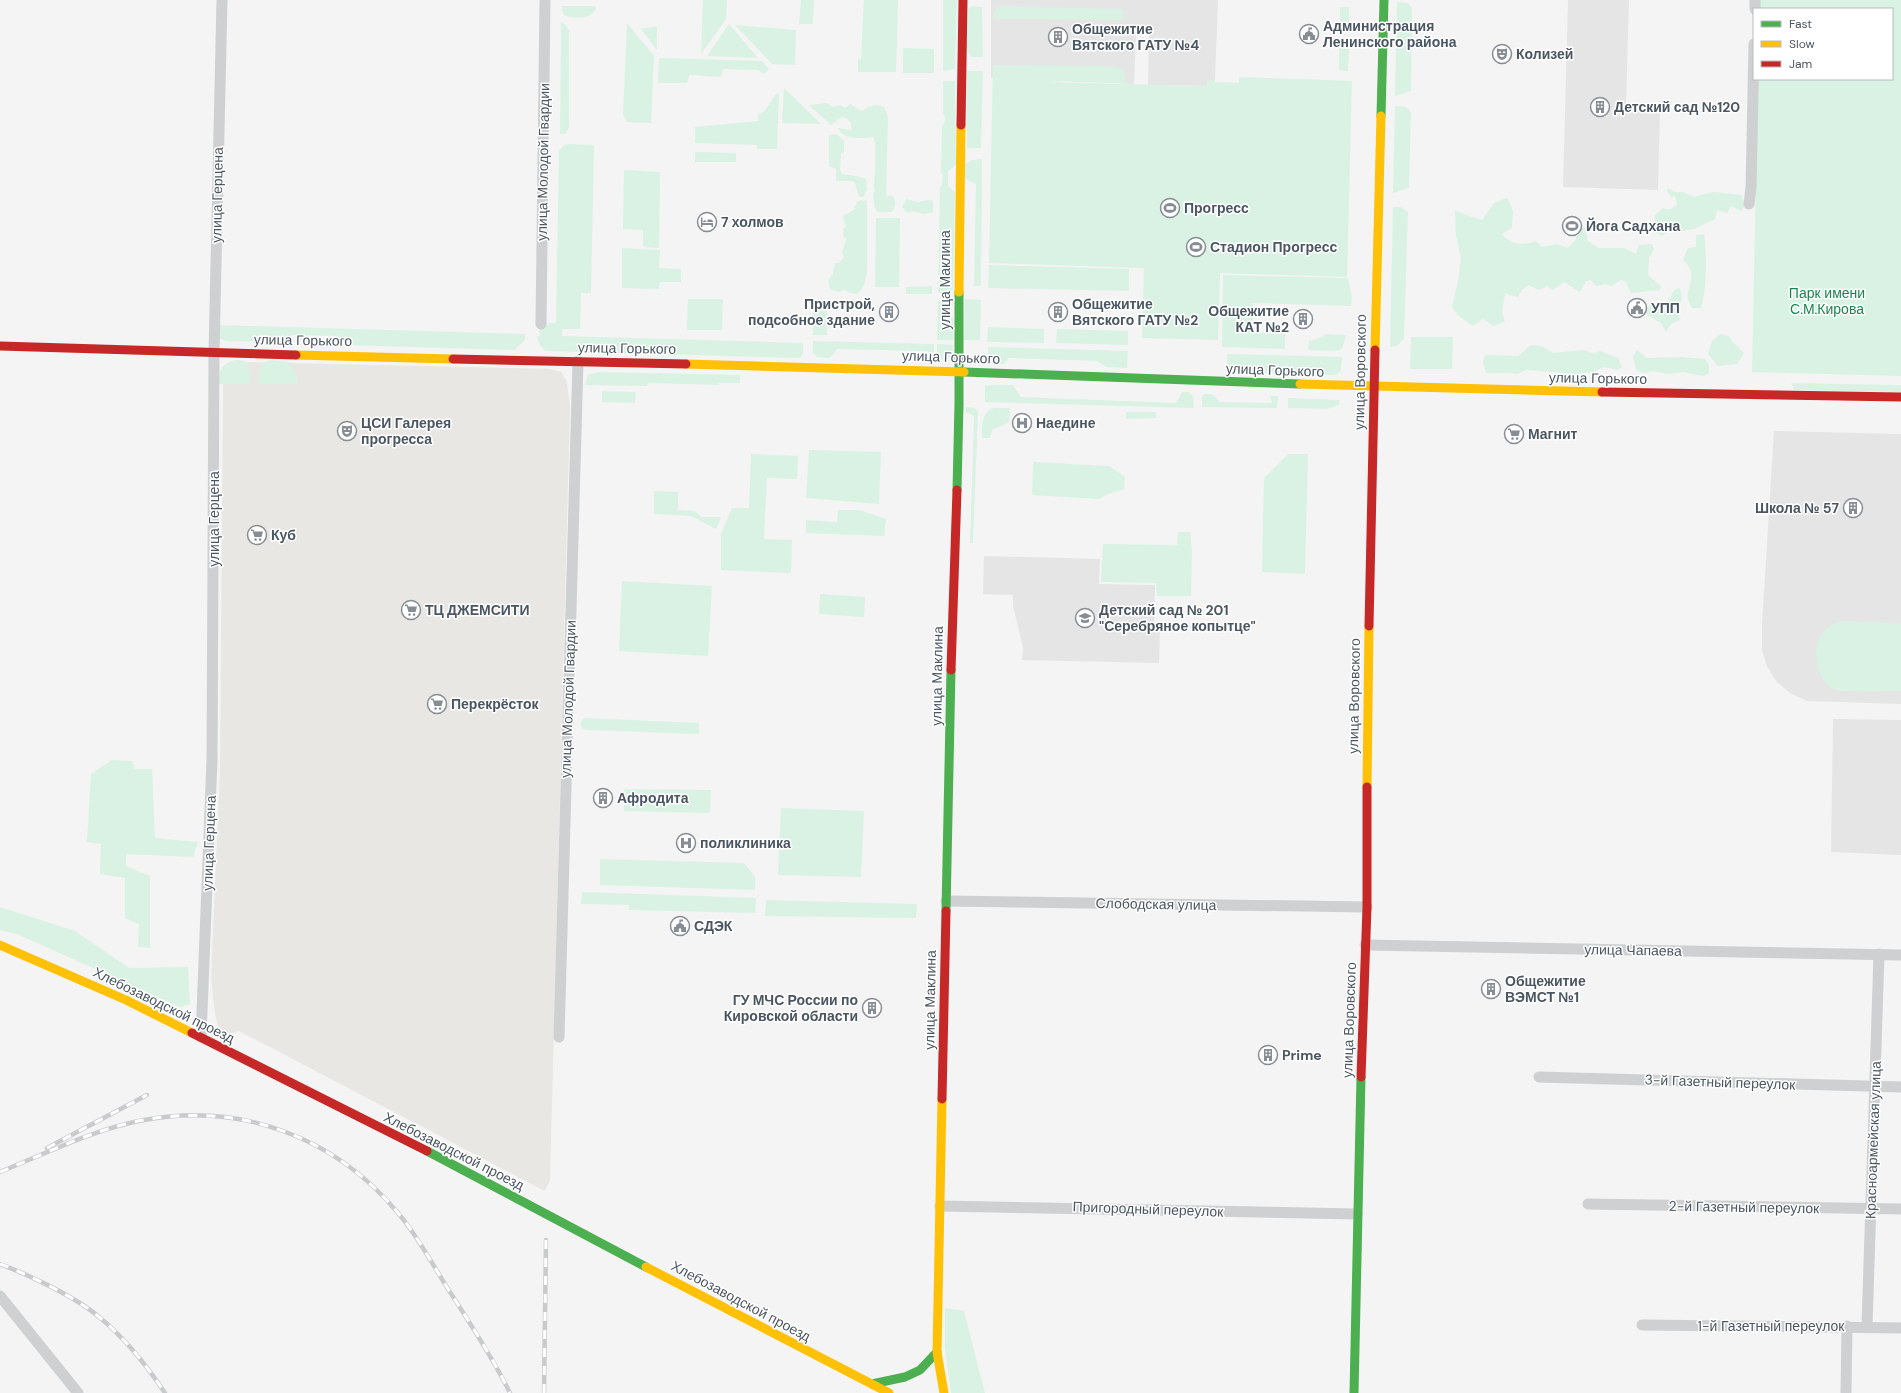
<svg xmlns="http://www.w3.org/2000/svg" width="1901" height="1393" font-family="'DM Sans',sans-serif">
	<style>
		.commercial { fill: #e8e7e3 }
		.education { fill: #e6e5e6 }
		.green { fill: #d9f2e3 }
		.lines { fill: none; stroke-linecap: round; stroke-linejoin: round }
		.street { stroke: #ced0d2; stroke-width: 11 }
		.fast { stroke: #4caf50; stroke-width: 9 }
		.slow { stroke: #ffc107; stroke-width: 9 }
		.jam { stroke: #c62828; stroke-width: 9 }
		.rail-casing { stroke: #c9cacc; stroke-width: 4.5 }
		.rail { stroke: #fff; stroke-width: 3; stroke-dasharray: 9; stroke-linecap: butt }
		.labels { text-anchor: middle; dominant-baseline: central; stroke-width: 3; stroke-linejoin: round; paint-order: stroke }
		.poi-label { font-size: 14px; font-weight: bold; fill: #4a5661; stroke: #fff; text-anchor: start }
		.street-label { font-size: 14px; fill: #4a5661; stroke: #fff }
		.park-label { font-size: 14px; fill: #17864f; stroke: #fff }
	</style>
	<rect width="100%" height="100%" fill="#f4f4f4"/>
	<!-- commercial -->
	<polygon class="commercial" points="242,362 550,369 561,372 567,382 570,407 550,1180 545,1191 239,1031 230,1034 219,1029 215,1013 211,978 220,769 223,385 229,371"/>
	<!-- education -->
	<g class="education">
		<polygon points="991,0 1218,0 1215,80 1208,80 1207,86 1148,85 1149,34 1136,33 1134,84 991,78"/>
		<polygon points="1568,0 1629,0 1626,108 1660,109 1658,190 1563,187"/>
		<polygon points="1774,431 1901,434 1901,704 1807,701 1790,693 1776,681 1767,666 1762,650 1762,624"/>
		<polygon points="984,556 1100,559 1099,584 1155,585 1154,631 1160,631 1159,663 1022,660 1023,648 1013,606 1013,595 983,594"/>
		<polygon points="1833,719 1901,720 1901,855 1831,852"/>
	</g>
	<!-- green -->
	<g class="green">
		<polygon points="703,0 727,0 726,19 701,54"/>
		<polygon points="801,0 814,0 813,24 799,24"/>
		<polygon points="864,0 898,0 896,72 858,72 858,59 861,59"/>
		<polygon points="943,0 957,0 955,69 943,71"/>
		<polygon points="1760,0 1901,0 1901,376 1752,372 1758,79 1892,79 1892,9 1760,9"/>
		<polygon points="1397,2 1408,3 1412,9 1411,91 1395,96"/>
		<path d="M562,6h32l2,1c-2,13 -25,13 -33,7z"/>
		<polygon points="972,6 982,7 983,57 972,57 967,51 968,9"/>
		<polygon points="998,6 1122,9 1124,15 1122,20 994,19 994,12"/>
		<rect x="1340" y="7" width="9" height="23"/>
		<polygon points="561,23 565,24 569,31 569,127 565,134 560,134"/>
		<polygon points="627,23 654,56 651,123 627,122 623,114"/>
		<polygon points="729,24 758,58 707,56"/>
		<polygon points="735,25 796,30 795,65 772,64"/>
		<polygon points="657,26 657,50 641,29"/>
		<polygon points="903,48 934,49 934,73 903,73"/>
		<polygon points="1339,48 1349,49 1348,71 1339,70"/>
		<polygon points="659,58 762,61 769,69 764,74 758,70 723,69 721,77 689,75 687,83 658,83"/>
		<polygon points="993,65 1113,66 1124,70 1126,83 1068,81 1048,82 1207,86 1208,80 1215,80 1215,82 1239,83 1239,77 1352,81 1347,277 1220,273 1218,340 1142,338 1144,268 989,263"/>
		<polygon points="967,71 983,71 981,148 967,148"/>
		<path d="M943,81h12l1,84 -8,6v15l7,6 -2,98 -4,3h-11l2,-106 2,-2 1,-10 -2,-2 1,-47c4,-4 4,-9 1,-13z"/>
		<polygon points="784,88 821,124 782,123"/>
		<polygon points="776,94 779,94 777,149 757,149 757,145 695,143 695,127 758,121 758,115 765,111"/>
		<path d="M826,103l7,4 7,-2 5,3 5,-4 12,7c8,-5 13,-8 22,-4l4,10 -2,76 1,4 4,-2c6,5 5,11 1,17h-14l-3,-3 -2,-14 2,-5 -1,-1c0,-11 4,-44 -1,-52 -12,1 -29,4 -35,-9l14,2c-1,-8 -2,-11 -10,-13l-11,8 -22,-20z"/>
		<polygon points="1395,106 1406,107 1411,112 1409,188 1393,193"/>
		<polygon points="836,134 844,140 844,152 841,154 840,169 842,174 857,176 866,179 867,190 863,197 859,197 855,183 852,181 836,181 836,169 829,166 829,135"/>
		<polygon points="567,144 594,145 591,293 581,293 580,329 562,329 562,336 803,343 803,353 800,358 546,351 540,346 537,337 540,336 539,331 543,325 549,325 548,323 556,323 559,151 563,146"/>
		<polygon points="695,152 736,153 736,162 695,162"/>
		<polygon points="982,159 981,286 974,286 976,184 965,179 965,164 972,160"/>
		<polygon points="624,170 660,172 659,248 643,247 643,230 623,229"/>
		<polygon points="1668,188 1674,192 1683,192 1694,197 1713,192 1741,195 1745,205 1741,211 1731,206 1727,213 1717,210 1715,219 1694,229 1683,231 1676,226 1662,236 1654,232 1655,215 1663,208 1669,210 1677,205 1675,196 1671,197 1667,191"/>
		<path d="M1507,198l6,13 -1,17 -10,6c9,11 21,12 34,7l6,6 15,-3 10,4 8,-7 5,-14 6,2 2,12 11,7h25l12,6 3,-9 13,-1 2,5 -5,9 -1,17 14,12 -4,4c-9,-1 -18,2 -27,2l-5,-11 -5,-2 -10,6 -5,-2 -10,2 -5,-6 -5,1 -6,11 -16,-10 -11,8 -6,-4 -9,4 -9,-5 -7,5 -4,7 -13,-3 -3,18 3,10 -12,4 -10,-7 -10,7 -14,-10 -7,-9 6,-26 3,-23 -5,-22 -1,-26 11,5 16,5 12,-17z"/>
		<polygon points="906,199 918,202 928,200 933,201 933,212 924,214 912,211 908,213 902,207"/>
		<path d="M861,200l6,1v59c0,11 0,26 -10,34l-7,-1 -7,-4 -2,3 -10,-2c-3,-7 -4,-11 2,-16l2,-11h4l5,-6 -2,-4 4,-14 -3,-4v-6l3,-2 -3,-11 11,-6 3,-8z"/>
		<polygon points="1393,207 1400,207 1408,212 1404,339 1397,346 1390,347"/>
		<polygon points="876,218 900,218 899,287 875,287"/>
		<path d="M1704,234c3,21 3,54 -3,74h-9c-13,-20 11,-30 -9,-48l5,-12 8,-1v-12z"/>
		<polygon points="622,248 660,250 659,268 681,269 681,282 660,282 659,289 622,288"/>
		<polygon points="989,265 1129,269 1129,291 988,288"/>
		<polygon points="1223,275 1348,278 1352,297 1351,306 1253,303 1253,332 1285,334 1285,349 1222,347"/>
		<polygon points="932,286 932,294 906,294 906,287"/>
		<path d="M1680,288c5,16 -4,19 0,32l-9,4 -5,8 -5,-9 -15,-9 5,-12 6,3h10l7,-15z"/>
		<polygon points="688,299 723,299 722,330 687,330"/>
		<polygon points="965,299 981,300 980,340 964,340"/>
		<polygon points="940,300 953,301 953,306 947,306 947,316 953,317 953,340 937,340 938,302"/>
		<polygon points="817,303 827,303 827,335 813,335 813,306"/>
		<polygon points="217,325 525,334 525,340 514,350 346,345 336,336 292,335 283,342 226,341 219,338"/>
		<polygon points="988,327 1044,329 1044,343 987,342"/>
		<polygon points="1057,329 1128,331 1128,345 1056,343"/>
		<polygon points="1326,334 1346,335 1342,349 1336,351 1308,350 1309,341 1315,340"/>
		<path d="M1721,334l8,2c4,8 10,11 15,17l-7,11 -19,2 -10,-12 4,-13z"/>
		<polygon points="1411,337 1453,337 1452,369 1410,369"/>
		<polygon points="813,341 934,344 934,360 927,351 837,349 830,358 817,357 813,353"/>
		<polygon points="937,344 953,345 952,355 946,360 937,361"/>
		<path d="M1531,345l11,1 11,7 31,-3 10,4 6,-3 18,7 4,9 -5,3 -13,-3 -11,5 -17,2 -49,-4 -10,4c-10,-3 -20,0 -31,-1l-3,-11 2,-7 33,1z"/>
		<polygon points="988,347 1128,351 1127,368 1107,367 1097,361 1009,358 1003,364 988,363"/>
		<polygon points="1637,350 1647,358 1681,357 1705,359 1709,365 1709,373 1704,376 1683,372 1667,374 1653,371 1644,373 1636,370 1633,357"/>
		<polygon points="1227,354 1342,357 1341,370 1337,374 1331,375 1227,371"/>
		<path d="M236,360l9,1c5,8 5,14 5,23h-34c3,-13 6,-21 20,-24z"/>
		<path d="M270,360l19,2 8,14v8h-38c0,-11 -1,-20 11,-24z"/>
		<polygon points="599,372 740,375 740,383 719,383 719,385 648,383 647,386 585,385 588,375"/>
		<polygon points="1791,383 1901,385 1901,392 1794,390"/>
		<polygon points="992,385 1013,385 1021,397 1176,403 1182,392 1188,392 1193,396 1194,408 985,402 985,386"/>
		<polygon points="602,391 636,392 635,403 602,402"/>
		<polygon points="1204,394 1212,394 1220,402 1272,403 1270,396 1278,396 1277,408 1202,407 1202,397"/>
		<polygon points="1288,398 1340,400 1339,405 1327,409 1288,408"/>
		<polygon points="966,407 975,408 978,412 973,543 970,543 974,416 966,412"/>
		<path d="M994,408h16l-1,14 -17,8 -2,8h-8c0,-12 -1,-26 12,-30z"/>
		<polygon points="1126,412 1156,412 1156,418 1126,419"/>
		<polygon points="809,450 881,452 879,504 806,498"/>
		<polygon points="751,454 798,456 797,479 767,478 764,539 792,540 791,573 721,570 721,534 732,508 749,508"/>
		<polygon points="1288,454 1308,454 1305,574 1262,572 1264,478"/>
		<polygon points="1033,462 1109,466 1125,477 1124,489 1108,494 1099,499 1032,495"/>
		<polygon points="654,491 678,492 678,510 695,511 701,517 721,517 716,529 691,516 654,514"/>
		<polygon points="838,510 859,510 886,519 884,536 806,533 806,520 837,522"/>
		<polygon points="1178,532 1190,532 1192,550 1191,596 1157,596 1156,583 1101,582 1103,544 1177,545"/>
		<polygon points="622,581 712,586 708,656 619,651"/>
		<polygon points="820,594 865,597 864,617 819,614"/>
		<path d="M1839,621l62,2v68c-11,0 -57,2 -65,-1 -22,-9 -26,-45 -10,-61 3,-3 9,-5 13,-8z"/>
		<polygon points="584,718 699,723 699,734 588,730 583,729 580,724"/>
		<polygon points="112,760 132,761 135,769 152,769 155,838 198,842 193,857 126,854 126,866 150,876 150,948 138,947 139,924 125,918 125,878 100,874 101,844 87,842 91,774"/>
		<polygon points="624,789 711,790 710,813 624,811"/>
		<polygon points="781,808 864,811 861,877 778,875"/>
		<polygon points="600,859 744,863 755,877 755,890 600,885"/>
		<polygon points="582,892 756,898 755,913 629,910 629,905 581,904"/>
		<polygon points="766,900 917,904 916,918 765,916"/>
		<polygon points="0,907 75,931 129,968 188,967 190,1004 180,1007 17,934 0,930"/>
		<polygon points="945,1308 964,1311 985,1393 951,1393 945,1348"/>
	</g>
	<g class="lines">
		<!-- street -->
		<g class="street">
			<polyline points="1755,9 1755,0"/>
			<polyline points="1749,204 1751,188 1754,44"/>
			<polyline points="541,324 545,0"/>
			<polyline points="946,901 1367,907"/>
			<polyline points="1365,945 1901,955"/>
			<polyline points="201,1037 212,760 214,352 222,0"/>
			<polyline points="559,1037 578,361"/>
			<polyline points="1539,1077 1901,1087"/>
			<polyline points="1588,1204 1901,1209"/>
			<polyline points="940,1206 1357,1214"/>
			<polyline points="0,1296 78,1393"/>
			<polyline points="1642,1325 1901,1328"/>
			<polyline points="1867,1326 1879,954"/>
			<polyline points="1846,1393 1847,1326"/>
		</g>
		<!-- fast -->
		<g class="fast">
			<polyline points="1381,116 1384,0"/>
			<polyline points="964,372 1300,384"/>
			<polyline points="957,490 959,404 959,292"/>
			<polyline points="946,911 951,670"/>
			<polyline points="427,1151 646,1267"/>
			<polyline points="872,1384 905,1377 920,1370 937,1352"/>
			<polyline points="1354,1393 1361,1077"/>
		</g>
		<!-- slow -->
		<g class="slow">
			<polyline points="959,292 961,125"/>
			<polyline points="1375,350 1381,116"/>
			<polyline points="296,355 453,359"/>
			<polyline points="686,364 964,372"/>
			<polyline points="1300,384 1602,392"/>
			<polyline points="1367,787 1369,626"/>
			<polyline points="0,945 126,1000 192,1033"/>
			<polyline points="942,1099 937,1352 944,1393"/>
			<polyline points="646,1267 889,1393"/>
		</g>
		<!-- jam -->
		<g class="jam">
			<polyline points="961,125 963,0"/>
			<polyline points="0,346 296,355"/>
			<polyline points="453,359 686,364"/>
			<polyline points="1602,392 1901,397"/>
			<polyline points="1369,626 1375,350"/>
			<polyline points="951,670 957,490"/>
			<polyline points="192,1033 427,1151"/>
			<polyline points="1361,1077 1367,907 1367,787"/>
			<polyline points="942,1099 946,911"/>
		</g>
		<!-- rail casing -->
		<g class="rail-casing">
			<g id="rail">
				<polyline points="47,1148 147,1095"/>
				<path d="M0,1172c47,-19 94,-43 144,-52 97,-18 191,17 254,93 20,23 35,53 52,79 21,33 43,66 60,101"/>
				<path d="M0,1264c29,11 76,33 99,53 26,21 48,49 66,76"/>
				<polyline points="544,1393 546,1240"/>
			</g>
		</g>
		<!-- rail -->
		<use href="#rail" class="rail"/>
	</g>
	<!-- icons -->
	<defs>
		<g id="civic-ring" transform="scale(1)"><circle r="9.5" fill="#fff" stroke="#868d94" stroke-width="1.5"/><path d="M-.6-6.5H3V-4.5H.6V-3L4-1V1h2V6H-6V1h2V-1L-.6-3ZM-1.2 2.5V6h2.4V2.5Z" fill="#868d94"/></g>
		<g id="building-ring" transform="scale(1)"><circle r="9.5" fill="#fff" stroke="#868d94" stroke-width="1.5"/><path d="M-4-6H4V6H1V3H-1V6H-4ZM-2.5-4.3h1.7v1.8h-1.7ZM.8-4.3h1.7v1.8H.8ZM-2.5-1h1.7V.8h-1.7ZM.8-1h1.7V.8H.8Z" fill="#868d94"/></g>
		<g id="theatre-ring" transform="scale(1)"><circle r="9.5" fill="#fff" stroke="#868d94" stroke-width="1.5"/><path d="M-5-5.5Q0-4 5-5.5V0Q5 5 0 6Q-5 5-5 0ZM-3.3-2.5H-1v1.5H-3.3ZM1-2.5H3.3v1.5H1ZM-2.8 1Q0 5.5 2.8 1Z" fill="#868d94"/></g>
		<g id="stadium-ring" transform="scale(1)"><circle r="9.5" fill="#fff" stroke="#868d94" stroke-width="1.5"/><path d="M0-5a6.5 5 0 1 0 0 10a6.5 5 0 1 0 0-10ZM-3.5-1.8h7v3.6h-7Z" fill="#868d94"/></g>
		<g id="hotel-ring" transform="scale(1)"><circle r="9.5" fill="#fff" stroke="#868d94" stroke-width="1.5"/><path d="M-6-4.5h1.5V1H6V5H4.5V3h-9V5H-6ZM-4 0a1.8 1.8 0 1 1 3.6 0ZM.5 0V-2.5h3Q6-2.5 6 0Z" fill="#868d94"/></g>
		<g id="hospital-ring" transform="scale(1)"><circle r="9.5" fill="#fff" stroke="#868d94" stroke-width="1.5"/><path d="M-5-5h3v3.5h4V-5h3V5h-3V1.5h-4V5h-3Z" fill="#868d94"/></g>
		<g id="supermarket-ring" transform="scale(1)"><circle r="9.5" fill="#fff" stroke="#868d94" stroke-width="1.5"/><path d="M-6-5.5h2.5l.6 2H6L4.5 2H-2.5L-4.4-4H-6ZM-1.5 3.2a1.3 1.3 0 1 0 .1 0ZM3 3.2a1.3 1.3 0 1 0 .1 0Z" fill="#868d94"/></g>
		<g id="school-ring" transform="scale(1)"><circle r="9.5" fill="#fff" stroke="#868d94" stroke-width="1.5"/><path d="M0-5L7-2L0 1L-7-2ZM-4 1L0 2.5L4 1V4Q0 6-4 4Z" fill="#868d94"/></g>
	</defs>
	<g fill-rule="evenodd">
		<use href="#civic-ring" x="1309" y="34"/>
		<use href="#building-ring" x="1058" y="37"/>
		<use href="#theatre-ring" x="1502" y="54"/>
		<use href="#building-ring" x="1600" y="107"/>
		<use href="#stadium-ring" x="1170" y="208"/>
		<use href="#hotel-ring" x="707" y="222"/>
		<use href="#stadium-ring" x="1572" y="226"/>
		<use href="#stadium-ring" x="1196" y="247"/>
		<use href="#civic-ring" x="1637" y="308"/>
		<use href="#building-ring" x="889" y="312"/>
		<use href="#building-ring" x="1058" y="312"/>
		<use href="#building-ring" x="1303" y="319"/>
		<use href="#hospital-ring" x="1022" y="423"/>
		<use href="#theatre-ring" x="347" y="431"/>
		<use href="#supermarket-ring" x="1514" y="434"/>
		<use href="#building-ring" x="1853" y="508"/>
		<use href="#supermarket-ring" x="257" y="535"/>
		<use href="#supermarket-ring" x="411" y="610"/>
		<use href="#school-ring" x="1085" y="618"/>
		<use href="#supermarket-ring" x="437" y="704"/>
		<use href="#building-ring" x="603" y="798"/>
		<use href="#hospital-ring" x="686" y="843"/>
		<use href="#civic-ring" x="680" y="926"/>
		<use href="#building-ring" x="1491" y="989"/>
		<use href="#building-ring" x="872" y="1008"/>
		<use href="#building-ring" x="1268" y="1055"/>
	</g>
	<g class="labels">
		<!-- poi labels -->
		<g class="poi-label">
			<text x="1323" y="26">Администрация<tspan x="1323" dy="16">Ленинского района</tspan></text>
			<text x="1072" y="29">Общежитие<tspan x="1072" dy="16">Вятского ГАТУ №4</tspan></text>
			<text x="1516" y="54">Колизей</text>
			<text x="1614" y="107">Детский сад №120</text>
			<text x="1184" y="208">Прогресс</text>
			<text x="721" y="222">7 холмов</text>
			<text x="1586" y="226">Йога Садхана</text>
			<text x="1210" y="247">Стадион Прогресс</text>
			<text x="875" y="304" text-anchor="end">Пристрой,<tspan x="875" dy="16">подсобное здание</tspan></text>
			<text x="1072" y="304">Общежитие<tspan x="1072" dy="16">Вятского ГАТУ №2</tspan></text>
			<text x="1651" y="308">УПП</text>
			<text x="1289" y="311" text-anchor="end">Общежитие<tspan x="1289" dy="16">КАТ №2</tspan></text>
			<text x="361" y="423">ЦСИ Галерея<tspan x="361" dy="16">прогресса</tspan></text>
			<text x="1036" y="423">Наедине</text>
			<text x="1528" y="434">Магнит</text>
			<text x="1839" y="508" text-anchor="end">Школа № 57</text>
			<text x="271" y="535">Куб</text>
			<text x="425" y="610">ТЦ ДЖЕМСИТИ</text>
			<text x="1099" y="610">Детский сад № 201<tspan x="1099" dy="16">"Серебряное копытце"</tspan></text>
			<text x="451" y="704">Перекрёсток</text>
			<text x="617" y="798">Афродита</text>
			<text x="700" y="843">поликлиника</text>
			<text x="694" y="926">СДЭК</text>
			<text x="1505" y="981">Общежитие<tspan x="1505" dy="16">ВЭМСТ №1</tspan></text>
			<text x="858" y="1000" text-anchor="end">ГУ МЧС России по<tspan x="858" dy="16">Кировской области</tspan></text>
			<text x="1282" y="1055">Prime</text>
		</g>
		<!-- street labels -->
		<g class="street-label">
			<text transform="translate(543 162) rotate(-89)">улица Молодой Гвардии</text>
			<text transform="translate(217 195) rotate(-89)">улица Герцена</text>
			<text transform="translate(945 280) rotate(-90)">улица Маклина</text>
			<text transform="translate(303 340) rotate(1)">улица Горького</text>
			<text transform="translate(627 348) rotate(1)">улица Горького</text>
			<text transform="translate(951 357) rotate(2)">улица Горького</text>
			<text transform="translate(1275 370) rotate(2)">улица Горького</text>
			<text transform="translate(1360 372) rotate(-89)">улица Воровского</text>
			<text transform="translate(1598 378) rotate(1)">улица Горького</text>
			<text transform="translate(214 519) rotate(-90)">улица Герцена</text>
			<text transform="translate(937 676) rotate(-89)">улица Маклина</text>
			<text transform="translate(1354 696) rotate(-89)">улица Воровского</text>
			<text transform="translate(568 699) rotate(-88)">улица Молодой Гвардии</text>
			<text transform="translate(209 843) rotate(-88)">улица Герцена</text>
			<text transform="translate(1156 904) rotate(1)">Слободская улица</text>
			<text transform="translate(1633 950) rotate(1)">улица Чапаева</text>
			<text transform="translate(930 1000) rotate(-89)">улица Маклина</text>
			<text transform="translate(164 1005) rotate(26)">Хлебозаводской проезд</text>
			<text transform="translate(1349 1020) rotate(-88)">улица Воровского</text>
			<text transform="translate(1720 1082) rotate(2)">3-й Газетный переулок</text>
			<text transform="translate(1873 1140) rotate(-88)">Красноармейская улица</text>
			<text transform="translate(454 1151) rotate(27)">Хлебозаводской проезд</text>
			<text transform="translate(1744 1207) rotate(1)">2-й Газетный переулок</text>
			<text transform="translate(1148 1209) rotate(2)">Пригородный переулок</text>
			<text transform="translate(741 1301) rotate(28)">Хлебозаводской проезд</text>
			<text x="1771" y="1326">1-й Газетный переулок</text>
		</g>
		<!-- park labels -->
		<g class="park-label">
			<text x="1827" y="293">Парк имени<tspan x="1827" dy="16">С.М.Кирова</tspan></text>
		</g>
	</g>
	<!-- legend -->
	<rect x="1753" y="8" width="140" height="72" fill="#ffffff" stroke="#b7bbc0"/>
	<rect x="1761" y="21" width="20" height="6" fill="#4caf50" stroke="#b7bbc0"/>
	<text x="1789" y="28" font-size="12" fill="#4a5661">Fast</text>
	<rect x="1761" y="41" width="20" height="6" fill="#ffc107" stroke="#b7bbc0"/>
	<text x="1789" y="48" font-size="12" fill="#4a5661">Slow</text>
	<rect x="1761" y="61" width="20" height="6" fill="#c62828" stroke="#b7bbc0"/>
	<text x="1789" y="68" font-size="12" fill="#4a5661">Jam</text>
</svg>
